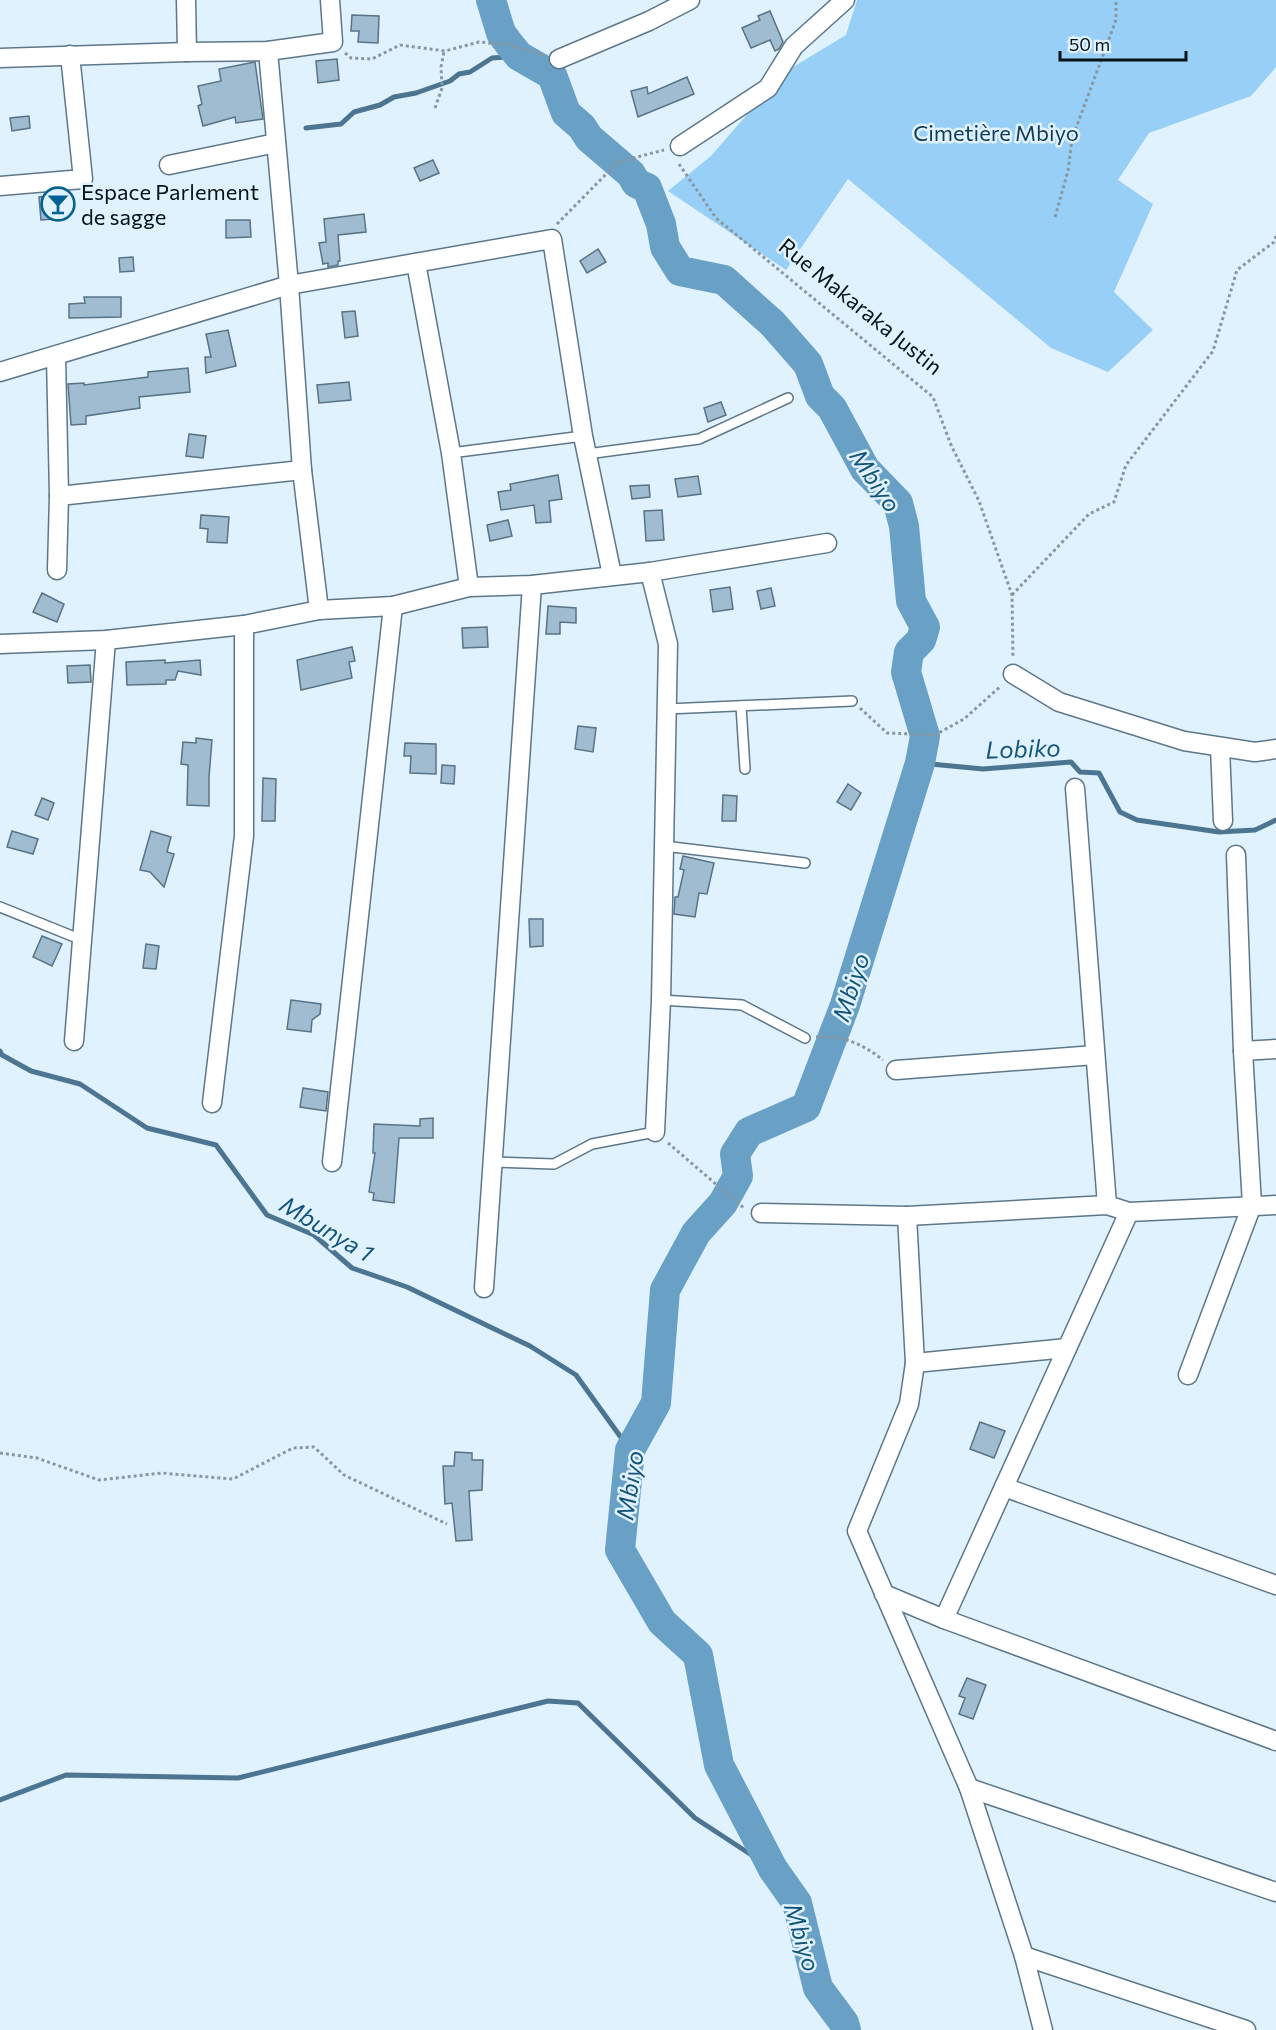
<svg xmlns="http://www.w3.org/2000/svg" width="1276" height="2030" font-family="Commissioner,sans-serif">
	<style>
		.green { fill: #98cff6 }
		.lines { fill: none; stroke-linecap: round; stroke-linejoin: round }
		.stream { stroke: #4c7591; stroke-width: 5 }
		.river { stroke: #69a0c5; stroke-width: 30 }
		.building { fill: #a0bcd0; stroke: #597386; stroke-width: 1.5 }
		.lane-casing { stroke: #5d778a; stroke-width: 12 }
		.street-casing { stroke: #5d778a; stroke-width: 21 }
		.path { stroke: #8997a1; stroke-width: 3; stroke-dasharray: 3 3; stroke-linecap: butt }
		.lane { stroke: #fff; stroke-width: 9 }
		.street { stroke: #fff; stroke-width: 18 }
		.labels { text-anchor: middle; dominant-baseline: central; stroke-width: 5; stroke-linejoin: round; paint-order: stroke }
		.park-label { font-size: 22px; fill: #103c57; stroke: #e1f2ff }
		.poi-label { font-size: 22px; fill: #081219; stroke: #e1f2ff; text-anchor: start }
		.street-label { font-size: 22px; fill: #081219; stroke: #e1f2ff }
		.water-label { font-size: 24px; font-style: italic; fill: #12547a; stroke: #e1f2ff }
	</style>
	<rect width="100%" height="100%" fill="#e1f2ff"/>
	<!-- green -->
	<polygon class="green" points="857,0 1276,0 1276,67 1251,96 1149,133 1118,180 1153,204 1114,292 1153,330 1108,372 1051,348 848,179 786,270 668,191 711,156 783,73 846,35"/>
	<g class="lines">
		<!-- stream -->
		<g class="stream">
			<polyline points="306,128 341,124 354,112 380,105 394,97 416,93 450,81 459,74 470,72 492,58 519,56"/>
			<polyline points="920,763 983,769 1071,762 1080,772 1099,773 1120,812 1137,820 1219,832 1255,830 1276,820"/>
			<polyline points="0,1051 2,1055 31,1071 80,1084 147,1128 216,1145 267,1215 314,1235 352,1268 407,1287 530,1346 576,1375 630,1450"/>
			<polyline points="0,1800 66,1775 238,1778 548,1701 578,1703 695,1818 773,1869"/>
		</g>
		<!-- river -->
		<polyline class="river" points="491,0 501,33 510,45 519,56 552,75 566,113 582,127 589,138 631,174 636,183 647,188 661,224 665,247 680,271 724,280 772,323 808,364 820,396 832,408 865,469 898,503 904,526 911,601 925,627 921,640 909,652 906,672 925,736 920,763 845,1005 806,1107 749,1132 735,1154 738,1176 723,1203 696,1233 665,1290 656,1403 630,1450 620,1550 662,1622 698,1655 719,1765 773,1869 797,1903 818,1988 844,2023 846,2030"/>
	</g>
	<!-- building -->
	<g class="building">
		<polygon points="770,11 783,42 779,49 775,51 770,40 751,48 742,28 760,20 758,16"/>
		<polygon points="352,15 379,16 378,43 358,42 359,31 351,31"/>
		<polygon points="337,59 339,80 318,83 316,61"/>
		<polygon points="255,62 263,119 236,123 235,117 203,126 198,106 202,104 198,86 221,81 219,69"/>
		<polygon points="687,77 694,94 638,117 631,91 647,87 648,94"/>
		<polygon points="29,116 30,128 12,131 10,118"/>
		<polygon points="433,160 439,173 420,181 414,168"/>
		<polygon points="66,195 67,218 41,220 39,197"/>
		<polygon points="364,214 366,232 338,235 340,261 338,261 338,265 328,267 328,263 323,264 319,243 326,242 324,219"/>
		<polygon points="226,220 250,220 251,237 226,238"/>
		<polygon points="598,249 606,262 587,273 580,261"/>
		<polygon points="133,257 134,271 120,272 119,258"/>
		<polygon points="84,297 121,297 121,317 69,318 69,304 85,303"/>
		<polygon points="355,311 358,336 345,338 342,312"/>
		<polygon points="228,330 236,366 206,373 205,357 211,357 206,334"/>
		<polygon points="188,368 190,392 139,397 140,408 86,416 86,424 71,425 68,384 84,383 84,385 148,377 148,372"/>
		<polygon points="349,382 351,400 319,403 317,385"/>
		<polygon points="721,402 726,415 708,422 704,408"/>
		<polygon points="189,434 206,436 203,458 186,456"/>
		<polygon points="558,475 562,499 549,501 551,522 536,523 534,505 501,510 498,492 511,490 510,484"/>
		<polygon points="698,476 701,494 678,497 675,479"/>
		<polygon points="649,485 650,497 632,499 630,486"/>
		<polygon points="662,510 664,540 646,541 644,511"/>
		<polygon points="201,515 229,517 227,543 207,542 208,529 200,528"/>
		<polygon points="508,520 512,536 490,541 487,525"/>
		<polygon points="730,587 733,609 713,612 710,590"/>
		<polygon points="771,588 775,606 761,609 757,591"/>
		<polygon points="42,593 64,604 57,622 33,612"/>
		<polygon points="548,606 576,608 576,623 560,622 560,634 546,634"/>
		<polygon points="487,627 488,647 463,648 462,628"/>
		<polygon points="352,647 355,661 349,662 352,678 301,690 297,660"/>
		<polygon points="165,660 165,663 200,660 201,675 178,671 175,680 166,680 166,684 127,685 126,662"/>
		<polygon points="90,665 91,682 68,683 67,666"/>
		<polygon points="578,726 596,728 593,752 575,749"/>
		<polygon points="196,738 212,740 209,777 209,806 187,805 188,765 181,764 183,742 196,743"/>
		<polygon points="405,743 436,744 436,774 410,773 411,756 404,756"/>
		<polygon points="442,765 455,766 454,784 441,783"/>
		<polygon points="263,778 276,779 275,821 262,821"/>
		<polygon points="848,784 861,793 851,810 837,802"/>
		<polygon points="723,795 737,796 736,821 722,821"/>
		<polygon points="42,798 54,803 48,820 35,815"/>
		<polygon points="12,831 38,839 33,854 7,847"/>
		<polygon points="151,831 171,837 167,852 174,854 164,887 150,872 140,870"/>
		<polygon points="683,856 714,863 707,894 699,893 695,917 674,914 675,897 678,897 684,870 680,869"/>
		<polygon points="529,919 543,919 543,946 530,947"/>
		<polygon points="42,936 62,944 52,966 33,957"/>
		<polygon points="146,944 159,946 156,969 143,968"/>
		<polygon points="291,1000 321,1004 320,1014 312,1020 311,1032 287,1029"/>
		<polygon points="303,1088 328,1092 326,1111 300,1107"/>
		<polygon points="433,1118 433,1138 399,1138 394,1203 373,1200 374,1193 369,1192 375,1153 373,1153 374,1124 420,1126 420,1119"/>
		<polygon points="980,1422 1005,1431 994,1458 970,1449"/>
		<polygon points="455,1452 472,1453 472,1460 483,1460 482,1490 469,1491 472,1540 456,1541 452,1503 445,1504 443,1466 454,1466"/>
		<polygon points="967,1678 986,1685 973,1719 959,1714 965,1698 959,1696"/>
	</g>
	<g class="lines">
		<!-- lane casing -->
		<g class="lane-casing">
			<g id="lane">
				<polyline points="451,453 583,436"/>
				<polyline points="587,454 699,439 788,398"/>
				<polyline points="741,706 745,769"/>
				<polyline points="667,709 852,701"/>
				<polyline points="664,846 805,863"/>
				<polyline points="0,907 82,940"/>
				<polyline points="661,1000 742,1005 805,1038"/>
				<polyline points="492,1162 554,1164 592,1144 655,1132"/>
			</g>
		</g>
		<!-- street casing -->
		<g class="street-casing">
			<g id="street">
				<polyline points="186,0 187,52"/>
				<polyline points="268,51 289,285 302,470 319,610"/>
				<polyline points="0,58 187,52 268,51 333,42 330,0"/>
				<polyline points="559,59 649,21 690,0"/>
				<polyline points="680,146 768,88 794,46 845,0"/>
				<polyline points="169,165 276,143"/>
				<polyline points="0,186 83,179 70,55"/>
				<polyline points="416,263 451,453 469,587"/>
				<polyline points="56,356 59,496 57,570"/>
				<polyline points="0,372 289,285 552,239 583,436 612,575"/>
				<polyline points="59,496 302,470"/>
				<polyline points="650,572 668,644 661,1000 655,1132"/>
				<polyline points="0,644 106,640 244,625 319,610 393,606 469,587 532,585 650,572 827,543"/>
				<polyline points="1013,674 1059,702 1184,741 1255,752 1276,749"/>
				<polyline points="1220,747 1223,821"/>
				<polyline points="1075,788 1107,1205"/>
				<polyline points="74,1041 106,640"/>
				<polyline points="1243,1051 1276,1049"/>
				<polyline points="896,1070 1095,1055"/>
				<polyline points="212,1103 244,836 244,625"/>
				<polyline points="332,1162 393,606"/>
				<polyline points="761,1213 907,1216 1107,1205 1129,1212 1276,1205"/>
				<polyline points="907,1216 915,1363 909,1404 857,1531 969,1788 1024,1956 1043,2030"/>
				<polyline points="484,1288 532,585"/>
				<polyline points="915,1363 1067,1348"/>
				<polyline points="1188,1375 1252,1205 1243,1051 1236,855"/>
				<polyline points="1004,1487 1276,1585"/>
				<polyline points="884,1594 944,1619 1276,1741"/>
				<polyline points="944,1619 1129,1212"/>
				<polyline points="969,1788 1276,1892"/>
				<polyline points="1024,1956 1246,2030"/>
			</g>
		</g>
		<!-- path -->
		<g class="path">
			<polyline points="345,53 351,58 372,59 400,45 445,51 479,42 510,45 544,55"/>
			<polyline points="435,108 442,88 441,67 444,52"/>
			<polyline points="679,164 716,218 933,397 951,445 979,501 1012,595 1013,657"/>
			<polyline points="1055,217 1068,171 1072,139 1116,20 1116,0"/>
			<polyline points="557,224 618,162 664,150"/>
			<polyline points="1012,595 1089,514 1114,502 1126,465 1213,351 1237,270 1274,242 1276,236"/>
			<polyline points="860,708 887,733 935,735 964,719 1001,686"/>
			<path d="M816,1037c26,-2 47,7 67,23"/>
			<polyline points="668,1143 745,1209"/>
			<polyline points="0,1453 37,1458 99,1480 162,1473 233,1479 293,1448 314,1447 344,1475 447,1524"/>
		</g>
		<!-- lane -->
		<use href="#lane" class="lane"/>
		<!-- street -->
		<use href="#street" class="street"/>
	</g>
	<!-- icons -->
	<defs>
		<g id="bar-ring" transform="scale(1.725)"><circle r="9.5" fill="#e1f2ff" stroke="#006291" stroke-width="1.5"/><path d="M-6-5H6L.8 .8V4.5H3.5V6h-7V4.5H-.8V.8Z" fill="#006291"/></g>
	</defs>
	<g fill-rule="evenodd">
		<use href="#bar-ring" x="58" y="204"/>
	</g>
	<g class="labels">
		<!-- park labels -->
		<g class="park-label">
			<text x="996" y="132">Cimetière Mbiyo</text>
		</g>
		<!-- poi labels -->
		<g class="poi-label">
			<text x="81" y="191">Espace Parlement<tspan x="81" dy="25">de sagge</tspan></text>
		</g>
		<!-- street labels -->
		<g class="street-label">
			<text transform="translate(861 306) rotate(39)">Rue Makaraka Justin</text>
		</g>
		<!-- water labels -->
		<g class="water-label">
			<text transform="translate(876 480) rotate(56)">Mbiyo</text>
			<text transform="translate(1023 748) rotate(-2)">Lobiko</text>
			<text transform="translate(850 987) rotate(-72)">Mbiyo</text>
			<text transform="translate(327 1228) rotate(31)">Mbunya 1</text>
			<text transform="translate(629 1485) rotate(-81)">Mbiyo</text>
			<text transform="translate(803 1937) rotate(73)">Mbiyo</text>
		</g>
	</g>
	<!-- scale -->
	<path d="M1060 51v9h126v-9" fill="none" stroke="#081219" stroke-width="3"/>
	<text x="1069" y="51" font-size="18" fill="#081219" stroke="#e1f2ff" stroke-width="4.5" paint-order="stroke">50 m</text>
</svg>
